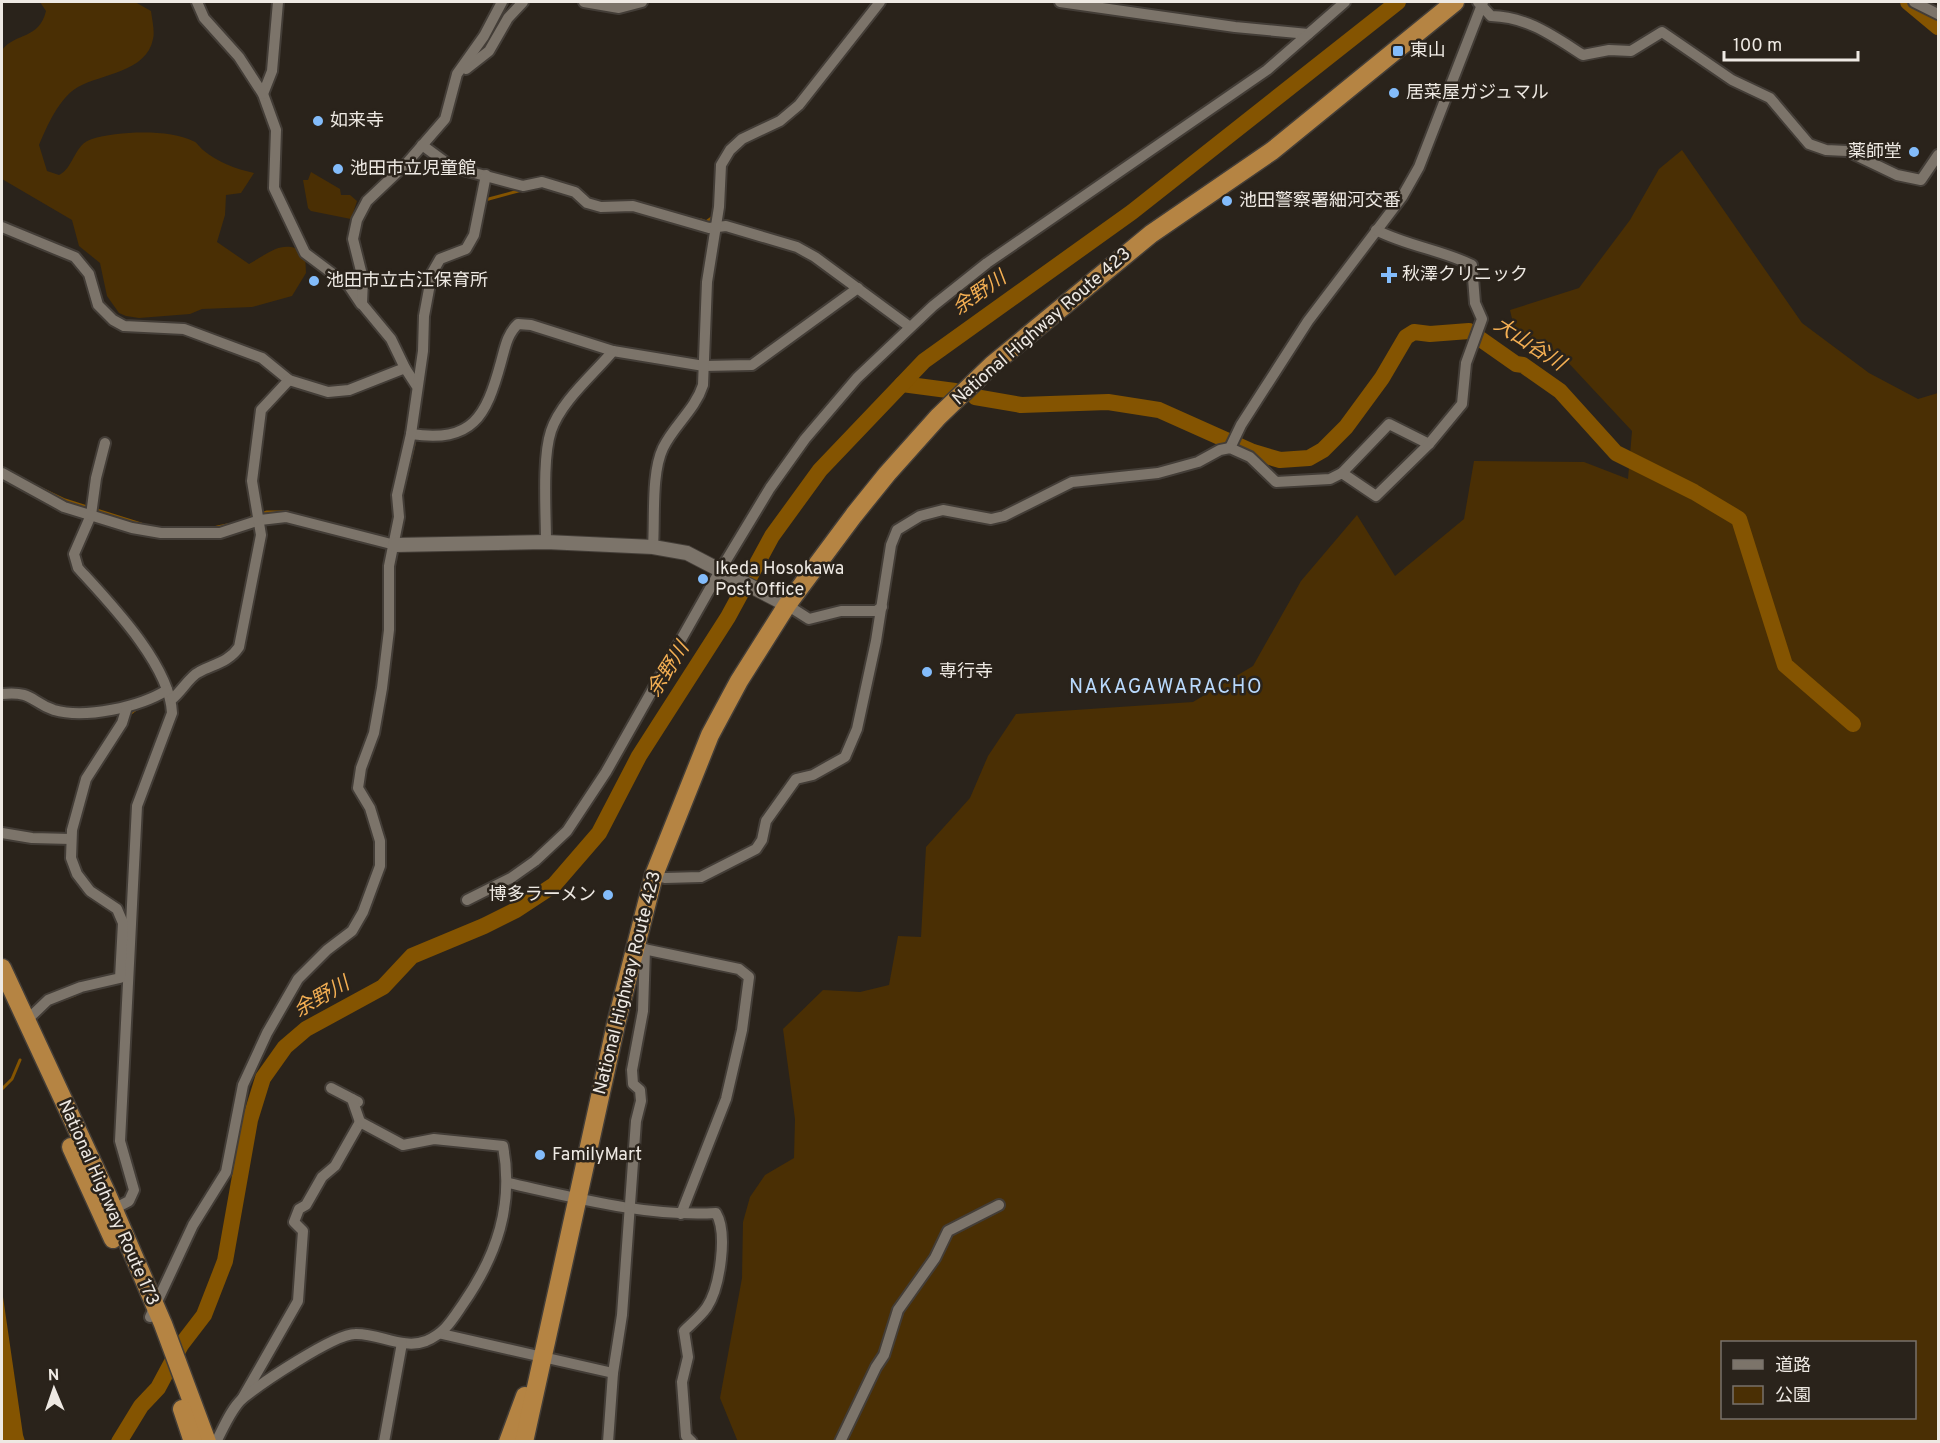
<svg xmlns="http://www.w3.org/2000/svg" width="1940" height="1443" font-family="Overpass,'Noto Sans JP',sans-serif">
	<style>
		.green { fill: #4a2f04; fill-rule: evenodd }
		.water { fill: #845401 }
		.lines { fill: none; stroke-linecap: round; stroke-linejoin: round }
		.stream { stroke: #845401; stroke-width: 3 }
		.river { stroke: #845401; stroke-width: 16 }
		.street-casing { stroke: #433d37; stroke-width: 14 }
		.secondary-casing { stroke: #433d37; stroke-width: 16 }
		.highway-casing { stroke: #433d37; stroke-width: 21 }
		.street { stroke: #7c746a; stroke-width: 10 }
		.secondary { stroke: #7c746a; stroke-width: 14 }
		.highway { stroke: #b58443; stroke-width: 18 }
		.poi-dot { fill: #83bcfb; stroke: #2a231b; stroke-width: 2 }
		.labels { text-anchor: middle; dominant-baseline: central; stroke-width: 5; stroke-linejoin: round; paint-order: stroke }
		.poi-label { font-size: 18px; fill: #eee9e3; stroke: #2a231b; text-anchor: start }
		.street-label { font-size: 18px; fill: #eee9e3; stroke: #2a231b }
		.water-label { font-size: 20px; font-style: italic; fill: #f4af53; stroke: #2a231b }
		.neighbourhood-label { font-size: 20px; letter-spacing: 1.5px; fill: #b9d9fc; stroke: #2a231b }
	</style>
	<rect width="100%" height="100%" fill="#2a231b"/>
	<!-- green -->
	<g class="green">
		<path d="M40,2h95l16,9c1,9 4,20 2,28 -6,33 -52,35 -75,48 -19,11 -31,39 -39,58l8,26 12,4c15,-7 15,-31 33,-36 25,-8 78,-10 101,2 5,2 6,6 10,9 14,12 33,19 51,23l-13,20 -15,2 -1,20 -8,27 32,22c20,-11 34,-26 56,-11l1,20 -14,23 -40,11 -50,2 -12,5 -51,4 -13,-2 -7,-3 -12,-17 -7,-33 -21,-17 -7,-26 -70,-41v-129c14,-18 37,-10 44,-39z"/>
		<path d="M1682,150l120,173 67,50 49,26 20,-6v1048l-1200,1 -18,-44 22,-120 1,-56 7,-25 15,-22 29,-17 1,-39 -12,-90 40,-39 37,2 29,-7 9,-49 23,1 5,-90 44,-49 18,-42 28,-42 177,-12 60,-36 48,-85 56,-66 38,61 69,-57 10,-58 110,1 44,17 4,-48 -69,-74 -48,-25 -5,-22 69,-22 51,-68 29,-51zM1722,1342h192v76h-192z"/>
		<polygon points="311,172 340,189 341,195 350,195 357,201 351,219 311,211 308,208 303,180 308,180"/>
	</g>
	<!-- water -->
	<polygon class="water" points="2,1290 23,1435 25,1441 2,1441"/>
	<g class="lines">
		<!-- stream -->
		<g class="stream">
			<polyline points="485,200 522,190"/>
			<polyline points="701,220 706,222 713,217"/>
			<polyline points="38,487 65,500 141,524"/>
			<polyline points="401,499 416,436"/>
			<polyline points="252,520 251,517 267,512 288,512"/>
			<polyline points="213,528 227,525"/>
			<path d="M130,714c8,-9 25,-11 36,-17"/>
			<polyline points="47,1005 75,995"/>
			<polyline points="2,1089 12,1079 20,1060"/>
		</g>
		<!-- river -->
		<g class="river">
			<polyline points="1908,2 1938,27"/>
			<polyline points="902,384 955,391"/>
			<polyline points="975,397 1021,405 1108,402 1159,410 1253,452 1280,460 1309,458 1323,450 1346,427 1382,378 1406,337 1414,332 1430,334 1469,331 1516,364 1523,365 1560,391 1616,453 1694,492 1739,519 1785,665 1853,724"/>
			<polyline points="119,1442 141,1406 158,1388 181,1345 204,1315 225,1261 250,1120 263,1078 285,1047 306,1029 383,987 412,956 484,926 516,910 554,885 599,833 639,756 728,617 772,536 820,470 924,361 1132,212 1398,2"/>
		</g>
		<!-- street casing -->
		<g class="street-casing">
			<g id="street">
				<polyline points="197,2 204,18 239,57 263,94 276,130 274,188 305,253 349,286 361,304"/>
				<polyline points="584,2 619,8 642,2"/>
				<polyline points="1060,2 1235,27 1308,34"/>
				<path d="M1478,2l13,14c37,1 62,20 92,39l26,-5 22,1 31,-19 70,48 38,18 39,46 17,6 21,1 50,24 24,5 17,-25"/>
				<polyline points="1914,2 1938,14"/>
				<polyline points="466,69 489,51 508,18 523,2"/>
				<polyline points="263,94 272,71 278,2"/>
				<polyline points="422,145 452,167 523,186 542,182 575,192 587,203 601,207 633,206 709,228 726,226 797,247 815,257 910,327"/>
				<polyline points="2,227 75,257 89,274 98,305 113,320 124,326 184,329 262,358 289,380 328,392 349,390 405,368"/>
				<polyline points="416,385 405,368 391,339 362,304 363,279 353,239 357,220 367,201 406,164 445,119 457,74 484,36 502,2"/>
				<path d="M411,434c62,9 75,-17 90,-72 4,-14 6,-28 17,-38l13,1 82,26 91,15 48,-1 106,-77"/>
				<path d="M105,443l-9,35 -5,37 -17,39 4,14c32,35 92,97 94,145l-35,93 -17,335 14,49 -5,11 -19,10"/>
				<polyline points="1230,448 1241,425 1308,321 1402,197 1419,167 1483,2"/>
				<polyline points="2,473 64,507 132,528 161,533 220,533 260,520 286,517 395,545"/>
				<polyline points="1342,473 1389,424 1429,444"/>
				<path d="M546,542c0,-29 -4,-84 5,-111 10,-30 42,-56 62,-80"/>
				<path d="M653,547c2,-28 -2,-74 10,-99 11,-23 32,-38 40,-63l4,-103 12,-75 2,-42 9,-15 12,-11 38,-18 19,-16 81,-103"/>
				<polyline points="787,605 809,619 841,611 876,611 882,607"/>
				<path d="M2,694c32,-3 28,8 52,16 31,9 86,-3 113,-20"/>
				<path d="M172,699c9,-7 18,-23 27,-27 15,-8 30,-10 40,-25l22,-112 -9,-54 9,-71 28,-30"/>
				<polyline points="2,833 32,838 71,839"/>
				<path d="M654,875l11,3 36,-1 55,-28 6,-9 4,-19 30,-42 17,-4 32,-18 12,-28 19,-88 15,-96 6,-15 23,-14 23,-6 48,9 13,-3 68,-34 86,-9 40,-11 22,-12 10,-2 20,9 26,25 54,-3 12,-6 34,23 53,-52 33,-40 4,-41 16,-44 -7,-16 -3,-38c-30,-15 -65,-19 -96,-35"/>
				<polyline points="467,900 511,878 535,861 567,831 606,772 721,569 770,488 805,439 857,378 933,306 987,263 1267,70 1345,2"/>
				<polyline points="639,948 739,969 749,977 742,1030 726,1099 681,1214"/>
				<polyline points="26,1021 48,1000 81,987 120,978 123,923 117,909 90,891 77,874 71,858 72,830 86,779 122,723 127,707"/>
				<polyline points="331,1088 358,1102"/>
				<path d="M508,1183c68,15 139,34 208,30 12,20 4,74 -9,94 -6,9 -16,17 -23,24l4,26 -6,25 4,54 6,6"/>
				<polyline points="150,1317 193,1225 226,1172 243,1085 267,1033 298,979 327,950 352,931 363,912 380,866 380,841 370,808 358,788 361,768 374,733 382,688 389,630 389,566 399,517 397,495 411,434 423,351 424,316 432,273 440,259 466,249 474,235 486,175"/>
				<polyline points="442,1334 613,1373"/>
				<polyline points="242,1399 298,1301 303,1231 294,1222 299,1209 306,1205 322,1177 335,1166 360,1122"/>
				<path d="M216,1442c7,-13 15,-33 26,-43 18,-15 92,-65 113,-65 24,-1 48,16 71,7 19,-8 26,-21 37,-37 34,-49 51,-99 40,-158l-69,-7 -31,6 -43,-23 -8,-23"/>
				<polyline points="384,1442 402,1343"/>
				<polyline points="608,1442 613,1373 622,1315 636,1121 641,1101 640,1090 633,1084 632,1070 643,1011 645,949"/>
				<polyline points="840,1442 876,1367 884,1355 898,1310 935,1258 948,1231 999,1205"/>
			</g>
		</g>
		<!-- secondary casing -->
		<g class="secondary-casing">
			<polyline id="secondary" points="395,545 546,542 653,547 687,553 787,605"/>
		</g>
		<!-- highway casing -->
		<g class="highway-casing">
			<g id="highway">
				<polyline points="2,968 107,1194 163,1324 207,1442"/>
				<polyline points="71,1147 113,1239"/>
				<polyline points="182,1409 193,1442"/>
				<polyline points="508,1442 525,1396"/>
				<polyline points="524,1442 616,1024 654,875 710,735 739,681 787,605 854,515 887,474 938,417 992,365 1151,234 1272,151 1455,2"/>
			</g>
		</g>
		<!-- street -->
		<use href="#street" class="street"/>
		<!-- secondary -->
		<use href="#secondary" class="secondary"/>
		<!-- highway -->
		<use href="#highway" class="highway"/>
	</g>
	<!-- markers -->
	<g class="poi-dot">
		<rect x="1392" y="45" width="12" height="12" rx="3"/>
		<circle cx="1394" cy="93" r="6"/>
		<circle cx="318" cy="121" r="6"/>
		<circle cx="1914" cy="152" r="6"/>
		<circle cx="338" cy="169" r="6"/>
		<circle cx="1227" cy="201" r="6"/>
		<path d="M1386 266h6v6h6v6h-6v6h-6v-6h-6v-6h6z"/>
		<circle cx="314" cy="281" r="6"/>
		<circle cx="703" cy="579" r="6"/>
		<circle cx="927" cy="672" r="6"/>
		<circle cx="608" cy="895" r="6"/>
		<circle cx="540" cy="1155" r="6"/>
	</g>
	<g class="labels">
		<!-- poi labels -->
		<g class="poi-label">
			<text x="1410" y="51">東山</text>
			<text x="1406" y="93">居菜屋ガジュマル</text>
			<text x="330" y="121">如来寺</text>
			<text x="1902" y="152" text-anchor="end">薬師堂</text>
			<text x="350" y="169">池田市立児童館</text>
			<text x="1239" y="201">池田警察署細河交番</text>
			<text x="1402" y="275">秋澤クリニック</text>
			<text x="326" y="281">池田市立古江保育所</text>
			<text x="715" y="569">Ikeda Hosokawa<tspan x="715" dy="21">Post Office</tspan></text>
			<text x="939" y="672">専行寺</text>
			<text x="596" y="895" text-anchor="end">博多ラーメン</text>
			<text x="552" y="1155">FamilyMart</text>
		</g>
		<!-- street labels -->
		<g class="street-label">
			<text transform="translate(1042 327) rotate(-41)">National Highway Route 423</text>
			<text transform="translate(628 983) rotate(-76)">National Highway Route 423</text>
			<text transform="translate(108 1203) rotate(66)">National Highway Route 173</text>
		</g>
		<!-- water labels -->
		<g class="water-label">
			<text transform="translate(980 294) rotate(-35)">余野川</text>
			<text transform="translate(1529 345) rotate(33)">大山谷川</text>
			<text transform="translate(669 670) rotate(-58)">余野川</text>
			<text transform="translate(322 998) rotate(-30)">余野川</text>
		</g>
		<!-- neighbourhood labels -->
		<g class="neighbourhood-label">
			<text x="1166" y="688">NAKAGAWARACHO</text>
		</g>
	</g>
	<!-- border -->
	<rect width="1940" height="1443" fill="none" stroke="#eee9e3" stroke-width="6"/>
	<!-- legend -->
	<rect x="1721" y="1341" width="195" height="78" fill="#2a231b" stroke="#78726b" stroke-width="1.5"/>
	<rect x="1733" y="1360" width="30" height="9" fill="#7c746a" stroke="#78726b" stroke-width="1.5"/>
	<text x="1775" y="1371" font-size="18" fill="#eee9e3">道路</text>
	<rect x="1733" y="1386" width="30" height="18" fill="#4a2f04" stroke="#78726b" stroke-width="1.5"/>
	<text x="1775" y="1401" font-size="18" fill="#eee9e3">公園</text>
	<!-- north arrow -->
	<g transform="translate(54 1389) rotate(358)" stroke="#2a231b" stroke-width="4.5" paint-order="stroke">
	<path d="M0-4.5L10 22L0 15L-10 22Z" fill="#eee9e3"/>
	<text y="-9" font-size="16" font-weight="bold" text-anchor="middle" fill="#eee9e3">N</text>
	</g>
	<!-- scale -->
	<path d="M1724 51v9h134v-9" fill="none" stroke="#eee9e3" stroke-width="3"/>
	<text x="1733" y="51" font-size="18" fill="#eee9e3" stroke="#2a231b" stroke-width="4.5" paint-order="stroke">100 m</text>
</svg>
